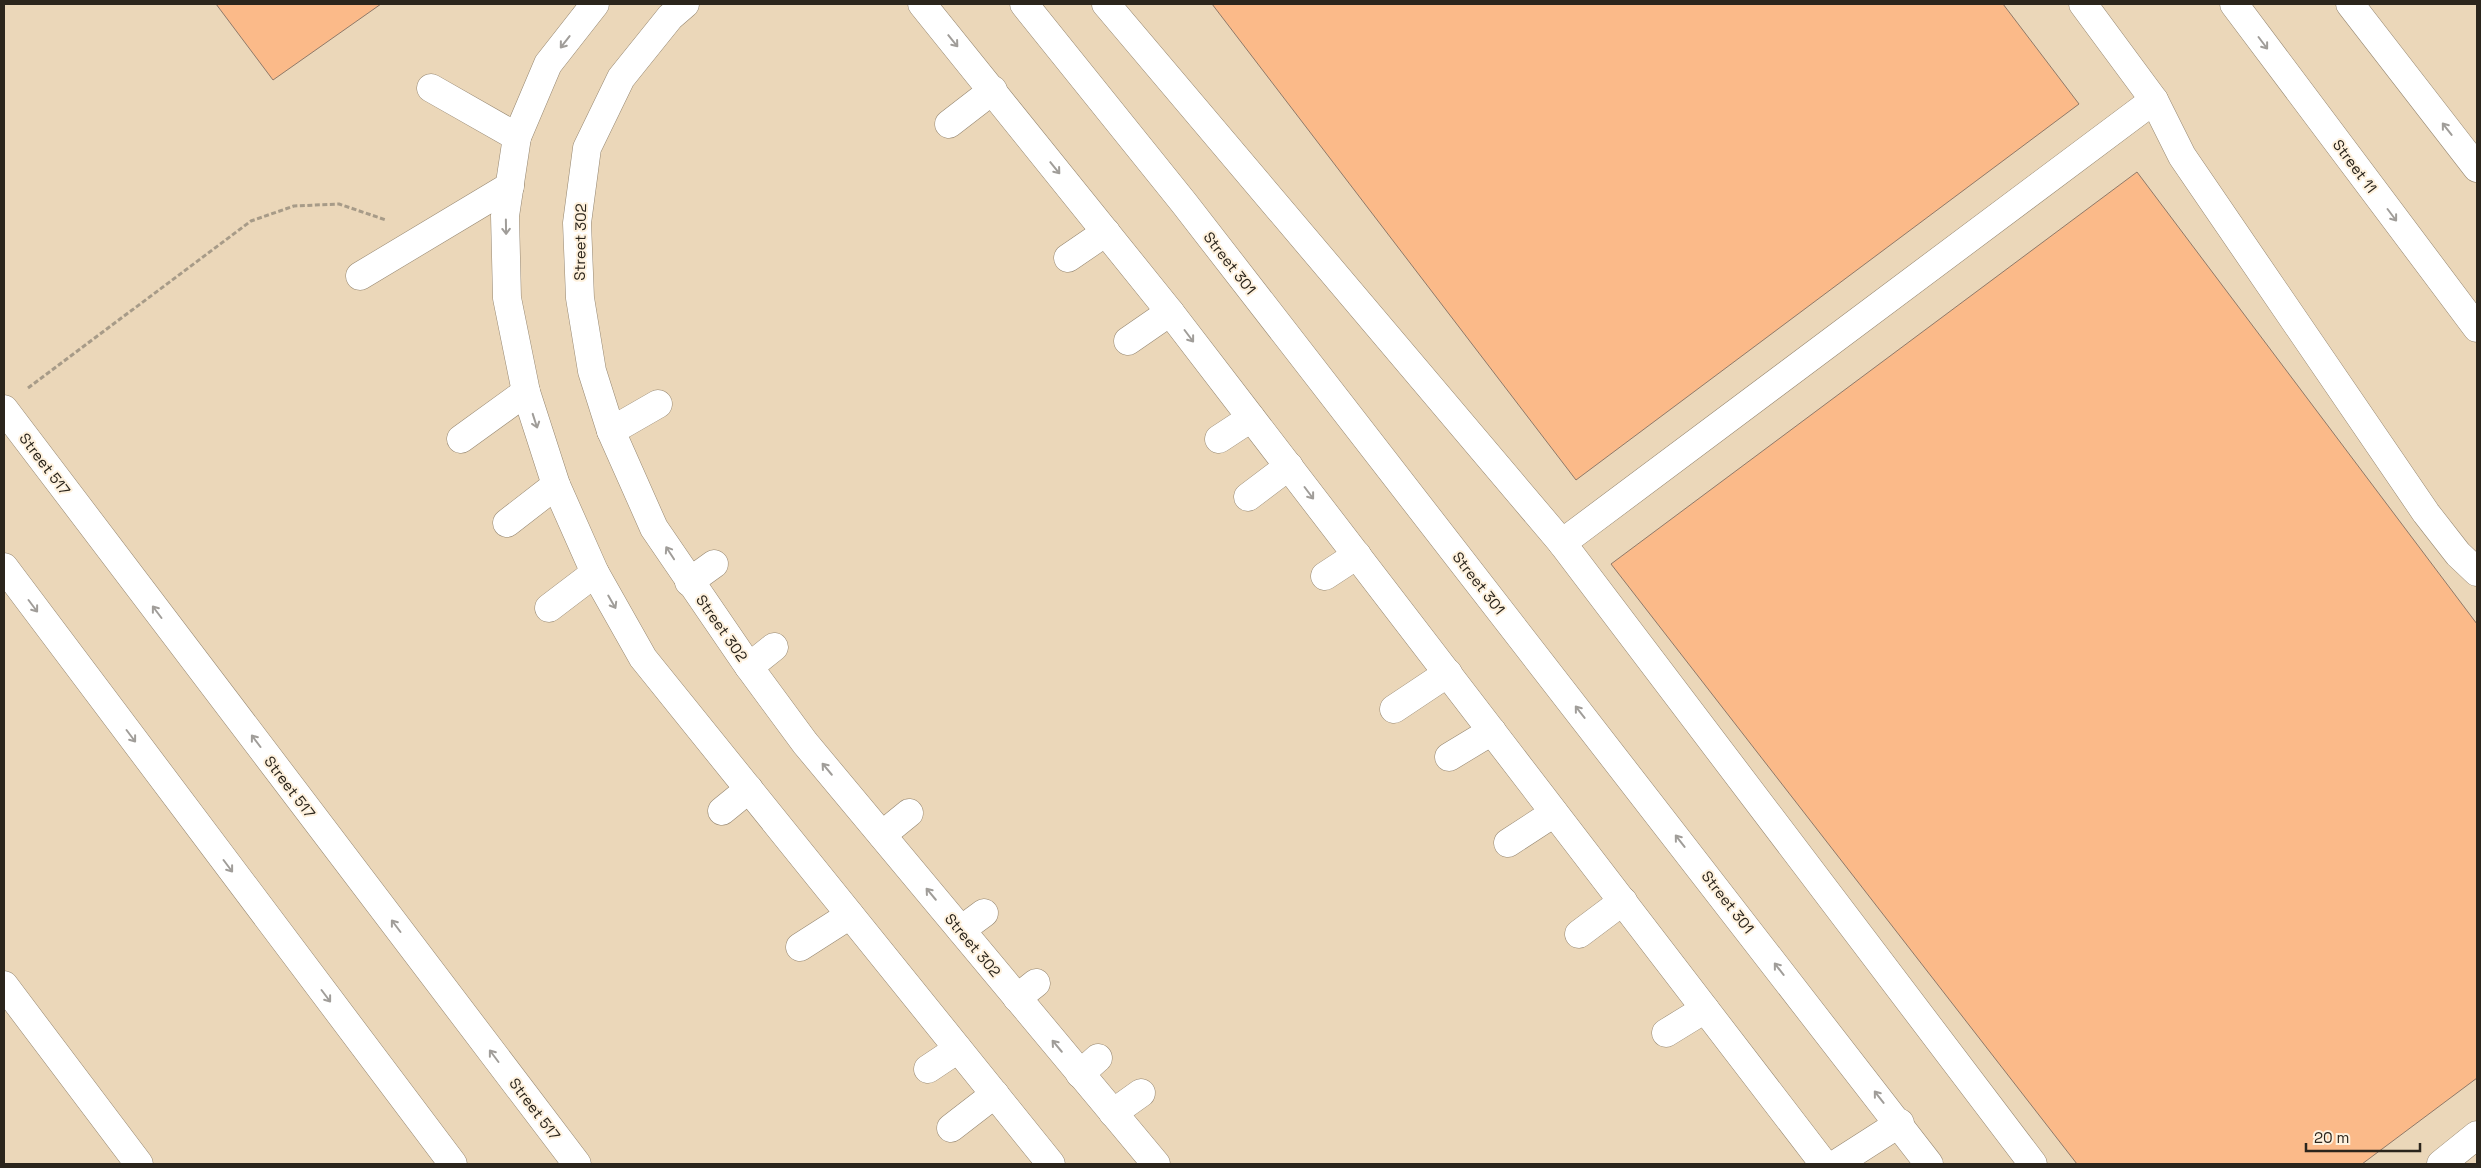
<svg xmlns="http://www.w3.org/2000/svg" width="2481" height="1168" font-family="'Space Grotesk',sans-serif">
	<style>
		.built { fill: #ebd7b9 }
		.building { fill: #fbba89; stroke: #8f7968 }
		.lines { fill: none; stroke-linecap: round; stroke-linejoin: round }
		.minor-casing { stroke: #968771; stroke-width: 29 }
		.path { stroke: #a79b88; stroke-width: 3; stroke-dasharray: 5 2.5; stroke-linecap: butt }
		.minor { stroke: #fff; stroke-width: 28 }
		.oneway { stroke: #a09d99 }
		.labels { text-anchor: middle; dominant-baseline: central; stroke-width: 4; stroke-linejoin: round; paint-order: stroke }
		.street-label { font-size: 15px; fill: #2b251c; stroke: #fef1dd }
	</style>
	<rect width="100%" height="100%" fill="#f3e3ca"/>
	<!-- built -->
	<rect class="built" x="4" y="4" width="2473" height="1160"/>
	<!-- building -->
	<g class="building">
		<polygon points="216,4 381,4 273,80"/>
		<polygon points="1212,4 2003,4 2079,104 1576,480"/>
		<polygon points="2137,172 2477,624 2477,1078 2362,1164 2077,1164 1611,564"/>
	</g>
	<g class="lines">
		<!-- minor casing -->
		<g class="minor-casing">
			<g id="minor">
				<polyline points="595,4 548,64 517,137 505,216 507,298 526,392 556,485 595,573 643,658 1051,1164"/>
				<polyline points="685,4 670,17 621,78 587,148 577,223 580,298 592,371 611,431 654,528 749,667 805,743 1156,1164"/>
				<polyline points="922,4 1170,312 1824,1164"/>
				<polyline points="1024,4 1184,203 1929,1164"/>
				<polyline points="1106,4 1562,543 2033,1164"/>
				<polyline points="2083,4 2154,100 2182,156 2426,513 2458,554 2477,572"/>
				<polyline points="2234,4 2477,328"/>
				<polyline points="2350,4 2477,168"/>
				<polyline points="431,88 517,137"/>
				<polyline points="949,124 993,90"/>
				<polyline points="1068,258 1106,232"/>
				<polyline points="360,276 510,186"/>
				<polyline points="1128,341 1170,312"/>
				<polyline points="4,409 577,1164"/>
				<polyline points="611,431 658,404"/>
				<polyline points="461,439 526,392"/>
				<polyline points="1219,439 1251,418"/>
				<polyline points="1248,497 1289,466"/>
				<polyline points="507,523 556,485"/>
				<polyline points="1562,543 2154,100"/>
				<polyline points="4,567 453,1164"/>
				<polyline points="1325,576 1357,555"/>
				<polyline points="689,582 714,564"/>
				<polyline points="549,608 595,573"/>
				<polyline points="749,667 774,647"/>
				<polyline points="1394,709 1448,673"/>
				<polyline points="1449,757 1492,731"/>
				<polyline points="722,811 749,789"/>
				<polyline points="882,835 909,813"/>
				<polyline points="1508,843 1554,813"/>
				<polyline points="961,930 984,913"/>
				<polyline points="1579,934 1623,901"/>
				<polyline points="800,947 850,915"/>
				<polyline points="4,985 139,1164"/>
				<polyline points="1017,998 1036,983"/>
				<polyline points="1666,1033 1705,1009"/>
				<polyline points="928,1069 958,1049"/>
				<polyline points="1080,1074 1098,1058"/>
				<polyline points="1113,1113 1141,1093"/>
				<polyline points="951,1128 995,1094"/>
				<polyline points="1836,1164 1900,1123"/>
				<polyline points="2441,1164 2477,1135"/>
			</g>
		</g>
		<!-- path -->
		<polyline class="path" points="28,388 251,221 294,206 339,204 386,220"/>
		<!-- minor -->
		<use href="#minor" class="minor"/>
	</g>
	<!-- one-way arrows -->
	<defs><path id="oneway-shaft" d="M-6 0H5M1.5-3L5.5 0L1.5 3" fill="none" stroke-width="1.6" stroke-linecap="round" stroke-linejoin="round" transform="scale(1.25)"/></defs>
	<g class="oneway">
		<use href="#oneway-shaft" transform="translate(953 41) rotate(51)"/>
		<use href="#oneway-shaft" transform="translate(565 42) rotate(128)"/>
		<use href="#oneway-shaft" transform="translate(2263 43) rotate(53)"/>
		<use href="#oneway-shaft" transform="translate(2447 129) rotate(-128)"/>
		<use href="#oneway-shaft" transform="translate(1055 168) rotate(51)"/>
		<use href="#oneway-shaft" transform="translate(2392 215) rotate(53)"/>
		<use href="#oneway-shaft" transform="translate(506 227) rotate(89)"/>
		<use href="#oneway-shaft" transform="translate(1189 336) rotate(53)"/>
		<use href="#oneway-shaft" transform="translate(535 421) rotate(72)"/>
		<use href="#oneway-shaft" transform="translate(1309 493) rotate(53)"/>
		<use href="#oneway-shaft" transform="translate(670 553) rotate(-123)"/>
		<use href="#oneway-shaft" transform="translate(612 602) rotate(60)"/>
		<use href="#oneway-shaft" transform="translate(33 606) rotate(53)"/>
		<use href="#oneway-shaft" transform="translate(157 612) rotate(-127)"/>
		<use href="#oneway-shaft" transform="translate(1580 712) rotate(-128)"/>
		<use href="#oneway-shaft" transform="translate(131 736) rotate(53)"/>
		<use href="#oneway-shaft" transform="translate(256 741) rotate(-127)"/>
		<use href="#oneway-shaft" transform="translate(827 769) rotate(-130)"/>
		<use href="#oneway-shaft" transform="translate(1680 841) rotate(-128)"/>
		<use href="#oneway-shaft" transform="translate(228 866) rotate(53)"/>
		<use href="#oneway-shaft" transform="translate(931 894) rotate(-130)"/>
		<use href="#oneway-shaft" transform="translate(396 926) rotate(-127)"/>
		<use href="#oneway-shaft" transform="translate(1779 969) rotate(-128)"/>
		<use href="#oneway-shaft" transform="translate(326 996) rotate(53)"/>
		<use href="#oneway-shaft" transform="translate(1057 1046) rotate(-130)"/>
		<use href="#oneway-shaft" transform="translate(494 1056) rotate(-127)"/>
		<use href="#oneway-shaft" transform="translate(1879 1097) rotate(-128)"/>
	</g>
	<g class="labels">
		<!-- street labels -->
		<g class="street-label">
			<text transform="translate(2355 166) rotate(53)">Street 11</text>
			<text transform="translate(580 242) rotate(-89)">Street 302</text>
			<text transform="translate(1230 263) rotate(52)">Street 301</text>
			<text transform="translate(45 464) rotate(53)">Street 517</text>
			<text transform="translate(1479 583) rotate(52)">Street 301</text>
			<text transform="translate(722 628) rotate(55)">Street 302</text>
			<text transform="translate(290 787) rotate(53)">Street 517</text>
			<text transform="translate(1728 902) rotate(52)">Street 301</text>
			<text transform="translate(973 945) rotate(50)">Street 302</text>
			<text transform="translate(535 1109) rotate(53)">Street 517</text>
		</g>
	</g>
	<!-- border -->
	<rect width="2481" height="1168" fill="none" stroke="#2b251c" stroke-width="10"/>
	<!-- scale -->
	<path d="M2306 1143v8h114v-8" fill="none" stroke="#2b251c" stroke-width="2.5"/>
	<text x="2314" y="1143" font-size="15" fill="#2b251c" stroke="#fef1dd" stroke-width="4" paint-order="stroke">20 m</text>
</svg>
